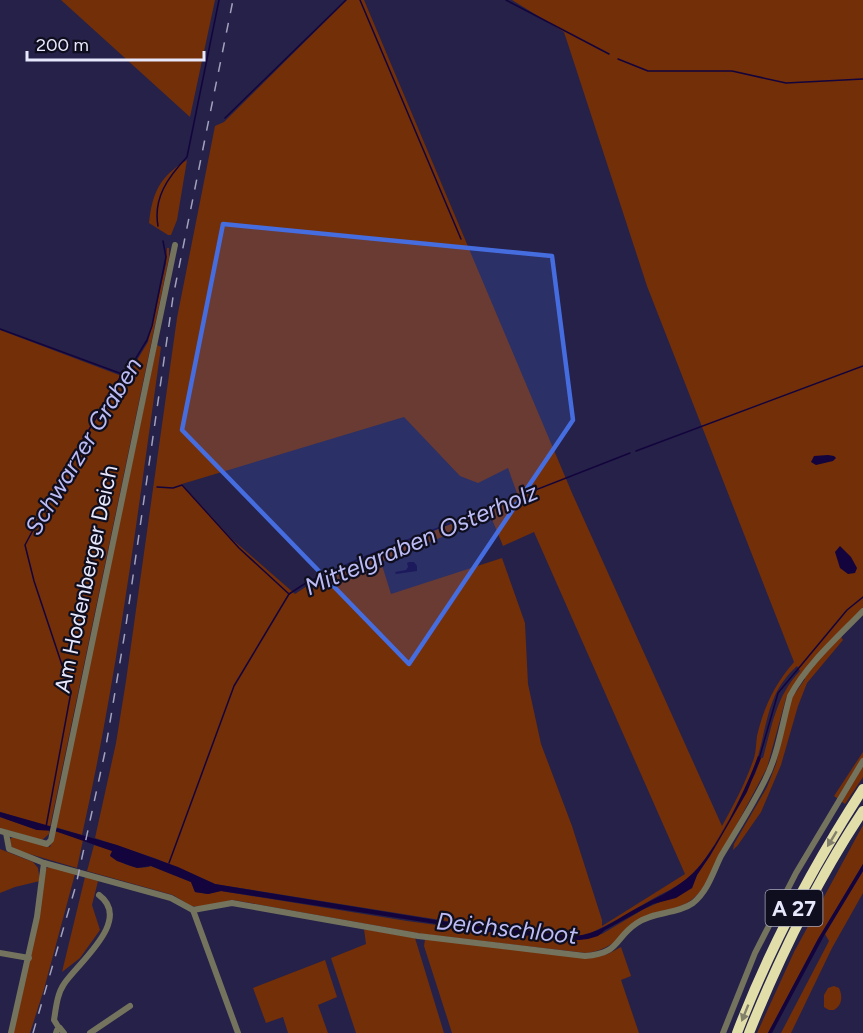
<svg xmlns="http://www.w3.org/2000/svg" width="863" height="1033" font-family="Figtree,sans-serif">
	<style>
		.green { fill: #732f08; fill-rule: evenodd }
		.water { fill: #13043d }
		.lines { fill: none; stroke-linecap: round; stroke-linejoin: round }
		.stream { stroke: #13043d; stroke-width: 1.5 }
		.minor { stroke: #74735e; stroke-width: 6 }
		.motorway { stroke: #e1dea9; stroke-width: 10 }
		.rail { stroke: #a3a2bd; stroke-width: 1.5; stroke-dasharray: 10 10; stroke-linecap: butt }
		.oneway { fill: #82806b }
		.marked { fill: #466ddf; fill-opacity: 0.2; stroke: #466ddf; stroke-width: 4.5; stroke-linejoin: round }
		.labels { text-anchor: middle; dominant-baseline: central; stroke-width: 4.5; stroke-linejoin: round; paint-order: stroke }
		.shield { fill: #0f0e1f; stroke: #a7a7ba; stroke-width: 1.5 }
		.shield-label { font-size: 21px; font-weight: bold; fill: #e8e8fd }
		.street-label { font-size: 22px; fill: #e8e8fd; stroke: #0f0e1f }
		.water-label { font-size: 24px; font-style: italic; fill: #bcbbf4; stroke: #0f0e1f }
	</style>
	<rect width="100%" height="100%" fill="#252148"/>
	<!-- green -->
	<g class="green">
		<polygon points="61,0 215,0 190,117"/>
		<path d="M347,0h17l208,493 150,333c12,-22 24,-44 32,-68 2,-7 2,-15 3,-22 7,-30 18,-52 37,-74l-147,-376 -83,-254 -52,-32h351v607l-24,26 4,7 -36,43 -9,23 -17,59 -20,47 -23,33 -5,5 1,-6 33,-57 9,-23 15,-65 14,-20 -3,-4 -16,23 -19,70 -63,118c-10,15 -20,20 -37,24 -5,1 -10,2 -14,4 -24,13 -38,36 -67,39l-163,-19 -190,-34 -33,7 -9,-1 -18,-11 -86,-24 7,-26 19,6 -3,4c12,9 27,16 41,11l40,16 4,10 13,2 13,-3 186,30 82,11 90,8 23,-6 42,-25 48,-21 5,-13 58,-101 6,-16h2c9,-32 13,-62 37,-87l-3,-5c-29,26 -29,55 -39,90 -9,28 -45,99 -66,119 -13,11 -29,18 -43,26 -20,12 -39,23 -60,33l-13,2 -79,-7 -270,-43 -12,-2 -58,-25 -62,-21 21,-95 10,-62 51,-363 38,-192 9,-4zM404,417l56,59 18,7 30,-15 10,28 -166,69 -42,19 -15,10 -62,-54 -51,-56zM491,517l12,29 31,-14 151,342 -83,52v-6l-30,-94 -31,-82 -13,-60 -3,-61 -23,-65 -111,36 -10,-32z"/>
		<path d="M187,160l-10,60 -6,15h-3l-19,-12c3,-30 11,-47 38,-63z"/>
		<polygon points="167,248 169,248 169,258 50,827 0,812 0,330 119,375 127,377 148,342 166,264"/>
		<path d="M157,345l4,2c-23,163 -43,327 -79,488l-27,-8z"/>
		<polygon points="863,752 863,777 845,804 834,796"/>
		<polygon points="0,817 37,830 49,830 49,834 42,840 0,828"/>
		<polygon points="863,825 863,864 818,939 768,1033 757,1033 794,952"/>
		<polygon points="55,831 83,840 77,868 16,850 11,846 10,839 13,837 50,847"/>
		<polygon points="0,849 33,862 38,868 40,881 15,887 0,893"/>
		<polygon points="49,866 75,874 44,989 30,1033 12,1033 46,869"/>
		<polygon points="863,871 863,893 832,948 791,1033 781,1033 829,941 825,934"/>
		<polygon points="85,877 98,881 92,905 100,930 80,958 62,972"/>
		<polygon points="364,929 415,938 444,1033 356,1033 331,958 366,944"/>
		<polygon points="425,939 587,958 608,954 621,947 631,976 621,980 639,1033 452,1033 424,946"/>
		<polygon points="325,960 337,997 318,1005 328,1033 288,1033 283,1017 266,1023 253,988"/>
		<path d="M834,986l5,2c4,9 3,17 -5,22h-5l-5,-3v-12l4,-7z"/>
	</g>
	<!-- water -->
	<g class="water">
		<polygon points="828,455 834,456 836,458 833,461 816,465 811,462 814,456"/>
		<polygon points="840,546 851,557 857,568 855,573 848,574 840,568 835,552"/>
		<polygon points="409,562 414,562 417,566 417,571 396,574 395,572 406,570 408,567 407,563"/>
		<path d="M758,756l3,2 -14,34 -37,64 -13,19 -5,13 -16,10 -23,6 -48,26 -7,6 -10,3 -9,1 -90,-8 -268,-41 -13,3 -13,-2 -4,-10 -40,-16 -14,2 -20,-7 -7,-5 2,-5 -57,-20 -18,-1 -37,-13v-5l117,33 61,22 37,17 12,2 227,37 122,13c20,-2 37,-14 54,-24 21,-12 46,-22 63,-39 23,-22 54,-85 65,-117z"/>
		<polygon points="863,864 863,871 825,934 772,1033 768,1033 818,939"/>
	</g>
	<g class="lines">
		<!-- stream -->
		<g class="stream">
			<polyline points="360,0 461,239"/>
			<polyline points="506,0 609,54"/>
			<polyline points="618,59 648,71 732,71 786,83 863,79"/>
			<polyline points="225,118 346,0"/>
			<path d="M158,226c-5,-28 10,-49 29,-69l32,-157"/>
			<polyline points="0,329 122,374"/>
			<polyline points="636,451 863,366"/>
			<polyline points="157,487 173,488 182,485 239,548 289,594"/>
			<polyline points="759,759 778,693 847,610 863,597"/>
			<polyline points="46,827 71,692 34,581 25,545 65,470 121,376 133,363 147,340 152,326 166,257 163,241"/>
			<polyline points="169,863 234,686 289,594 306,583 359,559 630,453"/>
		</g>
		<!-- minor -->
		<g class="minor">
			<polyline points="0,831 47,844 51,840 175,245"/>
			<path d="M6,833l3,16 35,14 127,35 22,12 39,-7 186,33 167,20c36,-3 28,-17 52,-33 17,-12 39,-8 56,-20 15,-12 20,-31 28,-47 15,-25 31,-50 44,-76 13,-25 17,-56 25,-84 17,-32 48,-59 73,-85"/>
			<polyline points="193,910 238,1033"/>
			<polyline points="0,953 29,958"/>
			<path d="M59,1028l-5,-8c2,-12 3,-26 10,-36 14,-21 69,-64 35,-89"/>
			<polyline points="11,1033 37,917 44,863"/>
			<polyline points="56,1033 57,1030 60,1028 64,1033"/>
			<polyline points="90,1033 130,1006"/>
			<polyline points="723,1033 755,953 796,873 863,761"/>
		</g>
		<!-- motorway -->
		<g class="motorway">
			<path d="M737,1033c33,-86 76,-167 126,-244"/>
			<path d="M749,1033c31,-77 68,-153 114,-222"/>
		</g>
		<!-- rail -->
		<polyline class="rail" points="33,1033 76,885 105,752 125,632 173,297 233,0"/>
	</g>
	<!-- one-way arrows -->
	<defs><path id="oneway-solid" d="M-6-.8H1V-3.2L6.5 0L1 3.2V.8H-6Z" transform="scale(1.5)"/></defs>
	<g class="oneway">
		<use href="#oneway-solid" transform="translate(832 839) rotate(121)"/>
		<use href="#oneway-solid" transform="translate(745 1013) rotate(112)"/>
	</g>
	<!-- marked area -->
	<path class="marked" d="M223,224l329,32 21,164 -164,244 -227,-234z"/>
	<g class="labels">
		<!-- shield labels -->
		<rect class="shield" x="765.5" y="890" width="57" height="36" rx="4.5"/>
		<g class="shield-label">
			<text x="794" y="908">A 27</text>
		</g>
		<!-- street labels -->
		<g class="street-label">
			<text transform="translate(86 579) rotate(-78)">Am Hodenberger Deich</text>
		</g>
		<!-- water labels -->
		<g class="water-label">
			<text transform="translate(83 446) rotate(-59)">Schwarzer Graben</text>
			<text transform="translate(421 539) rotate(-23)">Mittelgraben Osterholz</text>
			<text transform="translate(507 928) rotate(6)">Deichschloot</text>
		</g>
	</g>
	<!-- scale -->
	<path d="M27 51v9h177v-9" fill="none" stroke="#e8e8fd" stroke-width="3"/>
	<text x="36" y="51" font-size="18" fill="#e8e8fd" stroke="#0f0e1f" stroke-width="4.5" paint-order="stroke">200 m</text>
</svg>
